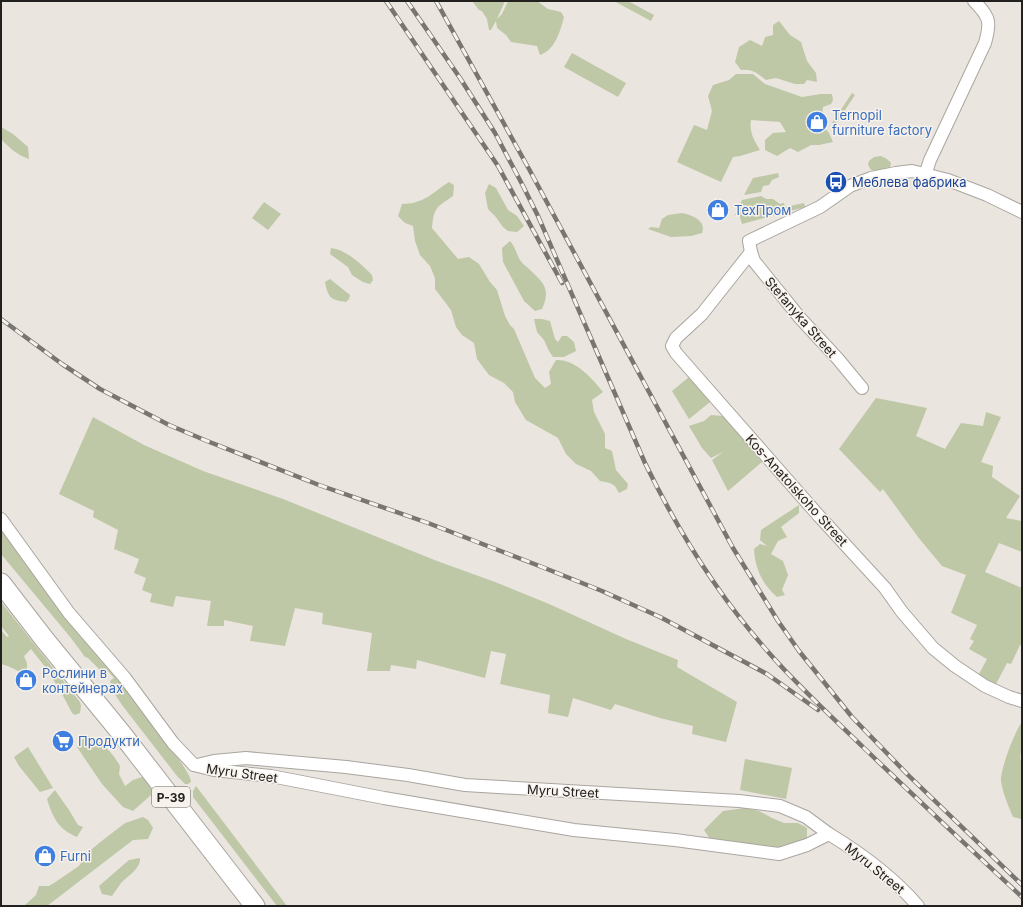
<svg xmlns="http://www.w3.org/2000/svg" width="1023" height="907" font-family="Inter,sans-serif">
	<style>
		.green { fill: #bec8a6 }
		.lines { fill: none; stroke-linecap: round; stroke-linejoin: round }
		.street-casing { stroke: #aaa59f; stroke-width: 14 }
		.primary-casing { stroke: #aaa59f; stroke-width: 21 }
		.street { stroke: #fff; stroke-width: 12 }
		.primary { stroke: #fff; stroke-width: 19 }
		.rail-casing { stroke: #797672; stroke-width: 4.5 }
		.rail { stroke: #f8f2ec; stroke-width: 3; stroke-dasharray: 9; stroke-linecap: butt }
		.labels { text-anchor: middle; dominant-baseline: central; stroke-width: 3; stroke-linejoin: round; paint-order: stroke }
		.shield { fill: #f8f2ec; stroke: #63605c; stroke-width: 1 }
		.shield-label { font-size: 12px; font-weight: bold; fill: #23211f }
		.shop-label { font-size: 13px; fill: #366cbe; stroke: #f8f2ec; text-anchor: start }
		.transit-label { font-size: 13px; fill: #164399; stroke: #f8f2ec; text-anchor: start }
		.street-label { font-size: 13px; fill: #23211f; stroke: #f8f2ec }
	</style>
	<rect width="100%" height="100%" fill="#eae5df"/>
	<!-- green -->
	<g class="green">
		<path d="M472,1h33l-8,18 5,-5 6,-13h29l11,8 13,3 3,5c-4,15 -9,33 -24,38l-3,-9 -26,-4 -5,-7 -9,-7 -1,-7 -5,9h-2l-2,-11 -5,-8 -3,-1z"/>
		<polygon points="614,1 628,1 654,15 651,21"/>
		<path d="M779,21l11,14 11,7 6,19 9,12 1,9 -10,-2 -3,4h-9l-19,-6 -10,2c-9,-7 -14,-11 -25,-10l-6,-8 4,-15 11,-7 12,6 3,-9 8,-2v-10z"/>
		<polygon points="572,53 626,83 618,97 564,67"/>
		<path d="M736,74h17l12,10 37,13 19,-3h11l1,6 -2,4 -8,3 -2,17 8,9 4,9 -14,3h-8l-13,7 -8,-4 -13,8 -12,-6v-10l8,-7 13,-1 -6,-10 -29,-2c-2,12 3,20 9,30l-20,6 -7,1 -12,25 -44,-20 17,-37 13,5 5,-19 -4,-15 5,-11 16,-5z"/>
		<polygon points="852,93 855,95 835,125 832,123"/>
		<path d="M1,127l12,7 15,13 1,12c-10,-3 -21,-12 -28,-20z"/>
		<path d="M881,156l6,3 4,4 -1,4c-5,4 -13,5 -19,3l-3,-5 1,-4 5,-4z"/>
		<polygon points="778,173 779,177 772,180 769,185 763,186 761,192 744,195 753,178"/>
		<path d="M449,182l5,3 -1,11c-17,12 -19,11 -21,32l26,31 11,-2 10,7 11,18 7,8 8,26 5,9 4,4 21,49 10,10 6,-4 -2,-12 7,-12c19,-1 36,18 47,32l-11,8 2,12 11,22v14l7,3 4,19 12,14 -1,5 -8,4 -4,-7 -5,-3 -10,-2 -9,-10 -15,-7 -10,-10 -8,-16 -32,-18 -11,-18 -2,-10 -9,-9 -15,-8 -12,-16 -3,-16 -12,-8 -6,-8 -5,-17 -16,-21v-11l-5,-12 -10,-11 -5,-14 -2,-15 -8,-3 -7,-7 4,-12c22,0 30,-11 47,-22z"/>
		<polygon points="489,184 496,188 508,210 517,216 524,226 517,232 508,231 503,227 495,216 488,209 485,193"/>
		<polygon points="761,196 766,199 773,199 780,204 784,203 785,207 804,203 805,207 742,224 739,214 735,215 742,200"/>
		<polygon points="264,202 281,214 268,230 252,218"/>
		<path d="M682,213c10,2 25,8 20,20l-11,3 -20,1 -23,-8 3,-2 8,1 3,-9 6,-4z"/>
		<path d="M510,241c6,7 6,12 10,19 2,3 4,5 7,7 15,15 25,20 15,42l-7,2 -11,-10 -21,-39 -1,-14z"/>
		<path d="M331,248c16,2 30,16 41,27l1,5 -3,4 -7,-2 -11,-7 -4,-8 -18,-13z"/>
		<path d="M330,279l20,16 -1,4 -3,3c-15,-2 -18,-4 -21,-20z"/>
		<polygon points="534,319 542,319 550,321 555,339 558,342 562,336 567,336 574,342 576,351 564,357 553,357 549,351 544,340 537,332"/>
		<polygon points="689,377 710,402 689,419 672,391"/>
		<polygon points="876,398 927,408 916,436 945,449 961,423 983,426 986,412 1001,417 981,462 993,466 992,477 1020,496 1006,518 1022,521 1022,552 999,543 985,572 1022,588 1022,645 1020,645 1011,664 1007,663 995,686 978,676 987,659 969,649 974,641 970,639 977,625 951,613 966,575 942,566 918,537 883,489 880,492 839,449"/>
		<polygon points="711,415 723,416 751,444 748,446 762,462 728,491 712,460 723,452 711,458 702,448 689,426 704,421"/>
		<polygon points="93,417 144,445 203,471 283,499 437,561 495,582 549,604 626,639 678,660 677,667 737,702 726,742 692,734 693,726 660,718 615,704 611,710 573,698 568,717 548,713 550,695 500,684 506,654 491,651 485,678 417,660 416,669 391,665 390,671 367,671 372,633 322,624 323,613 295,608 285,646 250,641 253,626 224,620 224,626 207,626 211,601 176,596 173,607 150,602 152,594 142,590 146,578 134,573 139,559 114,549 118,530 93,517 94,511 59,494"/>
		<path d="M799,505v8l-18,14 6,10 -9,4 -7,13 12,7 5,14 -6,15 3,5 -8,2c-15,-13 -22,-29 -23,-48l6,-5 7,2 -7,-6 1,-10z"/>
		<path d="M1,529l51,67 16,25 48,53 59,79c4,8 16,22 16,29l-3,2h-3l-8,-8 -55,-71 -8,-12 -4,-12 4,-3 -6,-7 -4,3 -16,-16 -3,-1 -14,-19 -70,-84z"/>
		<path d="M1,602l79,100 1,4 -1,7 -5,2 -3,-2 -11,-21 -15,-24 -15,-19 -7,7 3,7v11c-10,-2 -16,-8 -26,-10v-34l6,7 2,-1 -8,-10z"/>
		<path d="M1022,722v22l-2,15 2,1v59l-9,-2c-5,-12 -10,-23 -12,-36 -1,-11 14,-50 21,-59z"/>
		<path d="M86,735c15,5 27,18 34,31l-1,8 6,12 8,-6 9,-3 9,7v11l-18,16 -10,-4 -21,-23 -25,-37z"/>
		<polygon points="28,747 53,788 40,792 19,766 14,757"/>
		<polygon points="745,759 792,768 786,799 740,790"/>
		<polygon points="196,786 287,906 277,906 193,797 193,791"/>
		<path d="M55,790l14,20 9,15 5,2 -6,10c-19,-8 -24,-19 -30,-38z"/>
		<polygon points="745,808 759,811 772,818 784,823 798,823 807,828 807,839 797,846 786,845 764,850 712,842 704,830 723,811"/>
		<polygon points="143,817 148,820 153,828 148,839 133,840 47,906 24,906 36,895 39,886 49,886 54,883 79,866 87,853 103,840 125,823"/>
		<path d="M140,858c1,10 -12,18 -19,25 -3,4 -6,9 -9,13l-10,-2 -3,-8 30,-26z"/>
	</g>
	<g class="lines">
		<!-- street casing -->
		<g class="street-casing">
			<g id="street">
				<path d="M925,175l5,-15 55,-117c6,-21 5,-26 -11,-42"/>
				<polyline points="751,252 702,314 676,338 672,346 676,353 818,515 885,588 902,612 933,648 955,666 985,686 1009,697 1022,701"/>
				<polyline points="862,388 838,359 800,318 754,261 751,252 749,241 820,207 850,186 871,178 896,173 912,171 948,180 987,195 1022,212"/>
				<polyline points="1,519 69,613 125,678 173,743 194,765"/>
				<path d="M194,765l20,5 57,6 113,22 190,32 101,10 104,14 28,-9 22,-11c33,20 64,43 89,72"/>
				<polyline points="197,765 214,761 246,758 346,767 408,775 465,785 739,801 780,806 806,817 829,834"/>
			</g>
		</g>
		<!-- primary casing -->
		<g class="primary-casing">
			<polyline id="primary" points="1,583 45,640 122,734 255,906"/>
		</g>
		<!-- street -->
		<use href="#street" class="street"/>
		<!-- primary -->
		<use href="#primary" class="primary"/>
		<!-- rail casing -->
		<g class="rail-casing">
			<g id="rail">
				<polyline points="386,1 498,166 562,283"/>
				<path d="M407,1l53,77 35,55 27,51 16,32 107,247c33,68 74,134 125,191 29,33 62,63 94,94 52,50 105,100 158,149"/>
				<polyline points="436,1 529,169 733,548 778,621 799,651 852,717 907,774 1022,885"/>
				<polyline points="1,319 62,364 100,389 169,425 207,441 319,485 428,523 542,567 602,591 660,617 767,674 818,710"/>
			</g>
		</g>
		<!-- rail -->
		<use href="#rail" class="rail"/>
	</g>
	<!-- icons -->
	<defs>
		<g id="shop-disc" transform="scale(1.15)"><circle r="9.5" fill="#3f7fe0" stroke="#f8f2ec"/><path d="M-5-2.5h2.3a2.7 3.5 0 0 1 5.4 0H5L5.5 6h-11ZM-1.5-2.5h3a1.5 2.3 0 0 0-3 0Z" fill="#fff"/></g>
		<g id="bus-disc" transform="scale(1.15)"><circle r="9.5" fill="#1a4fb4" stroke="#f8f2ec"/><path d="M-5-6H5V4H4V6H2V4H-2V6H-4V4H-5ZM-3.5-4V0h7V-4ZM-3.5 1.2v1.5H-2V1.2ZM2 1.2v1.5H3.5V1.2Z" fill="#fff"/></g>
		<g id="supermarket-disc" transform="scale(1.15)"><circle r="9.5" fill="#3f7fe0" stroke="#f8f2ec"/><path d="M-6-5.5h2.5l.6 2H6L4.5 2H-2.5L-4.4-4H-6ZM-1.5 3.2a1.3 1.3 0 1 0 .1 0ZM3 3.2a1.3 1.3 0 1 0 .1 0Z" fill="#fff"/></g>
	</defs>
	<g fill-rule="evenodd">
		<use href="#shop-disc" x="817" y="122"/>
		<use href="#bus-disc" x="836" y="182"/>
		<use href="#shop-disc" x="718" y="210"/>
		<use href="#shop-disc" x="26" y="680"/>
		<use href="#supermarket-disc" x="63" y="741"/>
		<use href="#shop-disc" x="45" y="856"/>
	</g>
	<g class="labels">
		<!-- shield labels -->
		<rect class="shield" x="152" y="787" width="38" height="20" rx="3"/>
		<g class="shield-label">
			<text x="171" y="797">Р-39</text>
		</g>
		<!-- shop labels -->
		<g class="shop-label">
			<text x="832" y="115">Ternopil<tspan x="832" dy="15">furniture factory</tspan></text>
			<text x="734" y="210">ТехПром</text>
			<text x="42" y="673">Рослини в<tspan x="42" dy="15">контейнерах</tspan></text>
			<text x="78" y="741">Продукти</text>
			<text x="60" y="856">Furni</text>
		</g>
		<!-- transit labels -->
		<g class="transit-label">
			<text x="852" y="182">Меблева фабрика</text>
		</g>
		<!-- street labels -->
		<g class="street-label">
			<text transform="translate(801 317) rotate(49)">Stefanyka Street</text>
			<text transform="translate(797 490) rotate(48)">Kos-Anatolskoho Street</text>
			<text transform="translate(242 773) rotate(8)">Myru Street</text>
			<text transform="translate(563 791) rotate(3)">Myru Street</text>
			<text transform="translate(875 868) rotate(39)">Myru Street</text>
		</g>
	</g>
	<!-- border -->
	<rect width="1023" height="907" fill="none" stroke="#23211f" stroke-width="4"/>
</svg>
